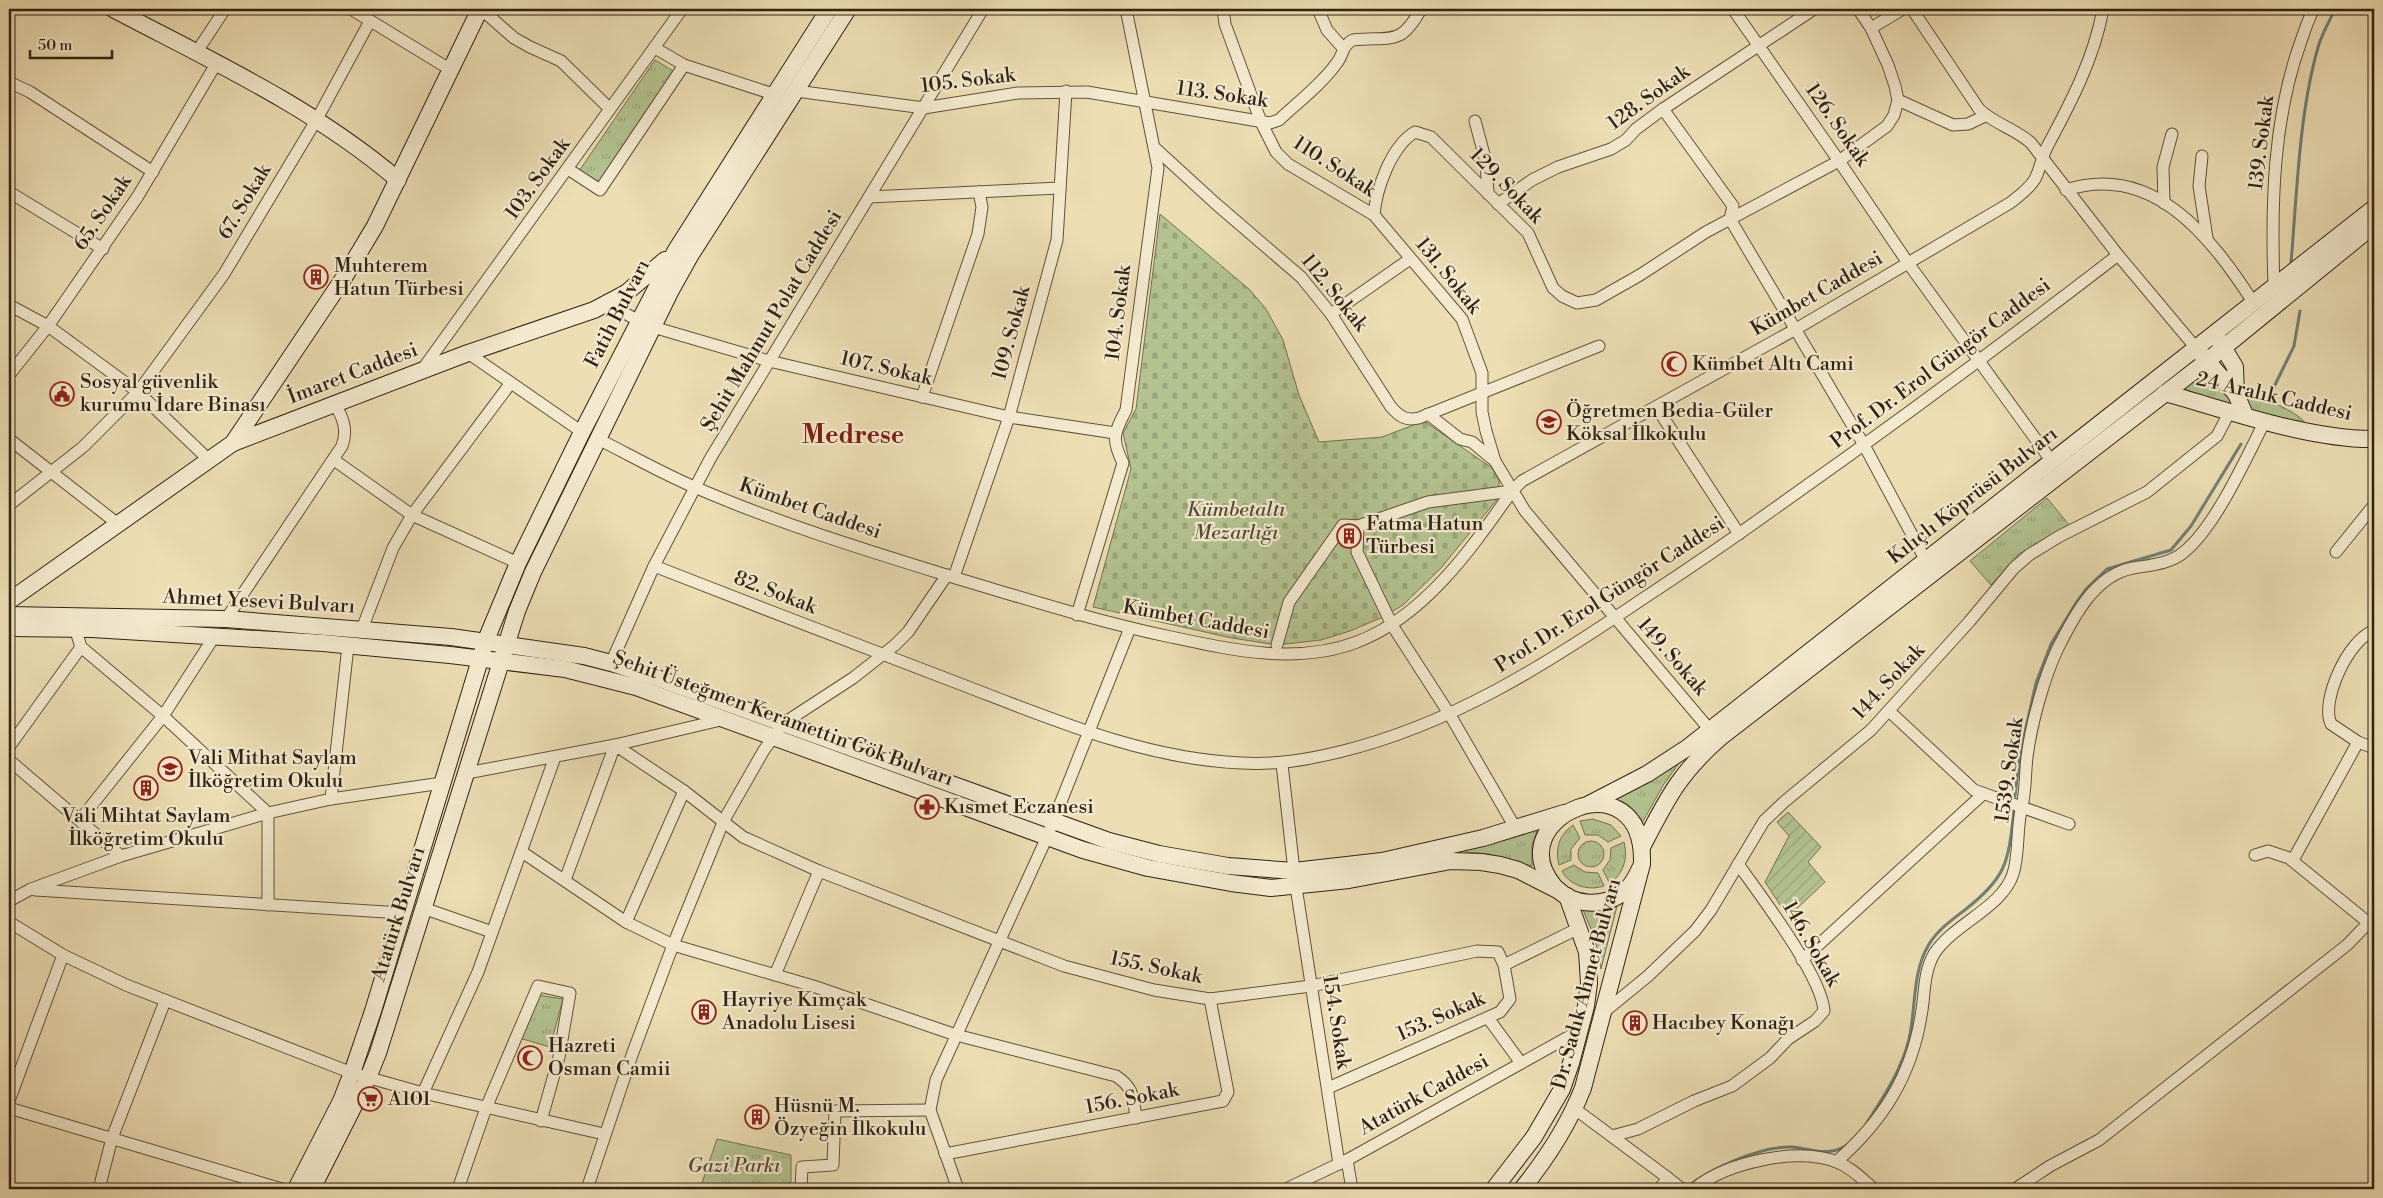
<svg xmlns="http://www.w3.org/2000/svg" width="2383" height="1198" font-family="'Libre Bodoni',serif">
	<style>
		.grass { fill: url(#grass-tufts); stroke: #727252 }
		.cemetery { fill: url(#cemetery-stones); stroke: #727252 }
		.garden { fill: url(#garden-furrows); stroke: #727252 }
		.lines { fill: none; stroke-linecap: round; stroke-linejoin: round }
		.stream { stroke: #707e75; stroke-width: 3 }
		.street-casing { stroke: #5f523c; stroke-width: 13 }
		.secondary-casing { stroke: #302315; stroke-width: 18 }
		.street { stroke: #f3e9ce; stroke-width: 11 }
		.secondary { stroke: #f3e9ce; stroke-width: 16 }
		.labels { text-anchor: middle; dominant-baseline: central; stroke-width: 4.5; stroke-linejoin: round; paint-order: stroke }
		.street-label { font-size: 20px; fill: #302315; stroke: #f3e9ce }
		.poi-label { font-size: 20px; fill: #302315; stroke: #f3e9ce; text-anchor: start }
		.park-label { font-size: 20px; font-style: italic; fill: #514b34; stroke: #f3e9ce }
		.district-label { font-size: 25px; font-weight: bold; fill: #7a1f14; stroke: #f3e9ce }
	</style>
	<defs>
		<pattern id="grass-tufts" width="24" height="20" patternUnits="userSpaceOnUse" patternTransform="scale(1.25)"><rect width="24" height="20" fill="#b3c290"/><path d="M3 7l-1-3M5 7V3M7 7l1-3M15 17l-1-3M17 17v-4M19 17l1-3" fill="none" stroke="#9aa67b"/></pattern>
		<pattern id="cemetery-stones" width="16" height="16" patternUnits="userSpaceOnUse" patternTransform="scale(1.25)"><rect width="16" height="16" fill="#b3c290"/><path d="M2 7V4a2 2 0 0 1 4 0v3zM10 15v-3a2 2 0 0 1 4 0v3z" fill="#9aa67b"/></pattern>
		<pattern id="garden-furrows" width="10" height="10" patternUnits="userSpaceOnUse" patternTransform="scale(1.25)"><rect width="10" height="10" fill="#b3c290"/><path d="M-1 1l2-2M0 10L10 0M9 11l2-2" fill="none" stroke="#9aa67b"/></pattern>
	</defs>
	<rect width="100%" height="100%" fill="#ecddb3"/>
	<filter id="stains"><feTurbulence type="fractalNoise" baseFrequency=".004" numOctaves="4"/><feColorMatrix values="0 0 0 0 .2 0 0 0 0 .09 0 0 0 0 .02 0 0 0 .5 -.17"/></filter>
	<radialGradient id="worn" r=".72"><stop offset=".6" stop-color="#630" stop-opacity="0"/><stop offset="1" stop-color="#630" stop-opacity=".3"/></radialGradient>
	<!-- grass -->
	<g class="grass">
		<polygon points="655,60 673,71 599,182 579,171"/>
		<path d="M2197,379c20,2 98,27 108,44l-71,-16 -55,-20z"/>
		<polygon points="2047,498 2070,526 2019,554 1991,585 1970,561"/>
		<polygon points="1682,759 1664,784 1642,823 1634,812 1615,799"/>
		<polygon points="1593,819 1611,825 1621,836 1608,842 1598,835 1585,835 1580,821"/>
		<path d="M1573,825l7,13 -9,11v11l-12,5c-4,-17 0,-30 14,-40z"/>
		<polygon points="1538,828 1532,845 1532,866 1489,854 1465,852 1465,849"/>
		<circle cx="1591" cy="854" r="13"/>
		<path d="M1624,842c4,17 0,30 -14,42l-7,-14 7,-10 1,-12z"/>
		<path d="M1574,865l11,7 13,1 6,13c-16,5 -34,0 -42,-15z"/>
		<polygon points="1617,906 1601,969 1595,938 1583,910 1600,910"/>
		<polygon points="538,995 563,999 550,1047 519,1038"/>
		<polygon points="717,1139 791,1155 791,1189 700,1189"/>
	</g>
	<!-- cemetery -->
	<polygon class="cemetery" points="1160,214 1250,290 1266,309 1283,340 1299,395 1319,442 1382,437 1424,421 1492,468 1499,480 1499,497 1441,568 1403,605 1383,617 1350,631 1321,640 1277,645 1232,638 1093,607 1131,469 1123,433 1136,409"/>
	<!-- garden -->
	<polygon class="garden" points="1788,812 1821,847 1808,862 1825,882 1788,917 1765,882 1789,836 1777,822"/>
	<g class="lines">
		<!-- stream -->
		<g class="stream">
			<path d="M2291,263c6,-70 8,-152 28,-219 4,-12 11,-24 16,-35"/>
			<polyline points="2272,391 2294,346 2300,311"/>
			<polyline points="2015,796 2020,754 2036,683 2051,644 2076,603 2086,589 2107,569 2171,550 2191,526 2241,444"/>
			<path d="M1866,1124c17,-26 36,-55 43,-85 7,-30 3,-66 19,-93 9,-16 24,-26 38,-37 42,-33 42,-48 48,-98"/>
			<path d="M1685,1189c23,-20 76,-43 106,-42 20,1 37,11 56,-2"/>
		</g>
		<!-- street casing -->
		<g class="street-casing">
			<g id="street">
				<polyline points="351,9 451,70"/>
				<polyline points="481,9 514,38 530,47 561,61 610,109"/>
				<polyline points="1223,9 1225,24 1261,122 1276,152 1288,164 1374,215"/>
				<polyline points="1318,9 1327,30 1343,48"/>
				<polyline points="1733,9 1839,161 1908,263 2053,463"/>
				<path d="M1912,9l67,100c15,15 37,20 52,34l87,112 78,93"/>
				<polyline points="1871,28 1903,9"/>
				<polyline points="655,48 684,65 773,94"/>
				<polyline points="196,53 225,9"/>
				<polyline points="9,82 30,92 153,172"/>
				<path d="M796,91l128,17 94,-15 69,-1 183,31 9,-3c19,-18 42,-35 57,-56 8,-9 5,-18 17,-24 39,-4 47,7 68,-31"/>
				<polyline points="1898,100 1953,125 1968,124 1985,116"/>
				<polyline points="1663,109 1733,206 1730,219 1864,445 1926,561"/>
				<polyline points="1475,121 1486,162 1488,194"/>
				<path d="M1155,148l60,55 86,74 30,37 60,93c9,10 15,14 28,11l180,-72"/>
				<polyline points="2202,156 2199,186 2207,238"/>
				<polyline points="568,169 600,190 684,65"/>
				<path d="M2066,190c87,-28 145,47 187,112"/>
				<polyline points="9,192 103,249"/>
				<polyline points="869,197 1060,188"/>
				<polyline points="2164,203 2163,167 2172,134"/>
				<polyline points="1498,204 1532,180 1558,167 1611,149 1626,140 1636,129 1663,109 1814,9"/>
				<path d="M2274,286c-3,-81 -1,-168 27,-245 4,-11 7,-22 13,-32"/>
				<polyline points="608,304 639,321"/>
				<polyline points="9,305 48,326 138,392 209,460"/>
				<polyline points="1331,314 1410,259"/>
				<polyline points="653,327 769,361 1009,417 1115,433"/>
				<polyline points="468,353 582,432"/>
				<polyline points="422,370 682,9"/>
				<polyline points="9,375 48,326 138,196 216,64"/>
				<polyline points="922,397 978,234 982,207 979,192"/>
				<polyline points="1657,408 1739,534"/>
				<polyline points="1428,414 1460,439 1472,442 1495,461 1525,511 1710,730"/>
				<polyline points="9,439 118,524"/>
				<path d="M598,439c34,17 67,36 101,50 84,36 173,63 260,90 71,21 140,43 212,58 60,13 126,28 186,5 68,-26 114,-93 155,-151l10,-10 274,-152 214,-126c9,-7 19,-14 25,-24 5,-10 7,-22 12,-32 24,-45 47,-88 56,-138"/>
				<polyline points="334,460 412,515 518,563"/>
				<path d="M1495,461l-9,-30 -4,-19v-39l-20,-54 -88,-104c2,-25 17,-69 41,-83l16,5 97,96 25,55 9,8 15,7 19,-3 44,-25 66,-43 133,-71 48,-35 7,-11 4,-15 -3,-14 -7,-21 -17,-37 -13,-19"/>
				<polyline points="9,505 83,447 138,392 224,274 317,119 370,21"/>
				<polyline points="1358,526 1428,502 1512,491"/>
				<polyline points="2336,552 2374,505"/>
				<path d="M654,566c100,39 201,78 301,116 92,35 187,77 286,81 36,2 64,-3 98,-11 112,-27 208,-88 302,-152 44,-29 87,-58 130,-89 118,-83 233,-168 347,-256"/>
				<polyline points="954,577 1009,417 1057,240 1066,91"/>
				<path d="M1077,615l46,-152c-12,-24 -9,-30 3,-53l32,-242 -32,-159"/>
				<path d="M226,619l116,-173c6,-16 1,-29 -8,-43"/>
				<polyline points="75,628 81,647 163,716 268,813 268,905"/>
				<polyline points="362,629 393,548 412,515 510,384"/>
				<path d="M2374,631c-25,7 -54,70 -43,93l27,18 16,6"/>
				<polyline points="1277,645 1289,602 1343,525 1358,526 1357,552 1392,625 1450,715 1516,829"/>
				<polyline points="611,663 654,566 710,459 983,9"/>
				<polyline points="1889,711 1974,790 2069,824"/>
				<polyline points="9,747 81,647"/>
				<polyline points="9,760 121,856"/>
				<polyline points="1282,764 1294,871"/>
				<polyline points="467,773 615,745 725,719"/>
				<polyline points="331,799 348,646"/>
				<polyline points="80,820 163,716 214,637"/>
				<path d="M522,852l104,70 47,23 140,41 143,49 160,41c18,12 17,21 20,42"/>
				<polyline points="2255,855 2268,851 2289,858 2370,924"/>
				<polyline points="2293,860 2358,742"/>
				<polyline points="565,880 615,745 684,791 743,837 819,871 1064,966 1154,990 1210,999 1311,986 1477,951 1498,952 1504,965 1510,999 1500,1012 1328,1088"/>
				<polyline points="1296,887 1339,1164"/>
				<polyline points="35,890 402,913"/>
				<polyline points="9,901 31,889 121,856 268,813 331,799 442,783"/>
				<polyline points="423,908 492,932"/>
				<polyline points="9,922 63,955 126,985 352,1073 423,1093 604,1134"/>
				<polyline points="626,922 684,791"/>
				<polyline points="1802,960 1983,794"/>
				<polyline points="1504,965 1579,928"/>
				<polyline points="775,975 819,871"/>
				<polyline points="1604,1012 1648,976 1695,931 1711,910 1764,821 1784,802 1871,730 1969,622 2014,568 2029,555 2060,536 2147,492 2217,436 2230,411"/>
				<polyline points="1488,1018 1521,1063"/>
				<polyline points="423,1093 478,972 555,757"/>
				<polyline points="9,1101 63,955"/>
				<polyline points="9,1108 282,1189"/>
				<polyline points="1575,1109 1668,1178 1659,1189"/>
				<path d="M1612,1136l26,-7 56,-28 38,-15 38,-28 18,-19 27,-18 9,-10c-2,-35 -64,-116 -86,-147"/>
				<polyline points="945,1154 1223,1101 1228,1092 1210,999"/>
				<polyline points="1347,1160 1352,1189"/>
				<path d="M1836,1162c46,-40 75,-85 85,-146 4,-20 2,-43 13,-62 19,-30 68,-46 79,-80 7,-22 3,-46 9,-68 4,-16 3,-33 5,-49 4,-32 17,-80 31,-109 16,-32 37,-73 75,-80 17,-3 37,-4 51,-16 32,-26 62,-94 81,-131"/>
				<polyline points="1668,1178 1682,1189"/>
				<polyline points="99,1189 112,1138 165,1001"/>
				<polyline points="458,1189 486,1108 538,986 570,993 559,1057 541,1121"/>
				<polyline points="587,1189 632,1055 673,945 724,820 764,750 784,723 853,678 895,645 908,632 947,575"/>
				<polyline points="801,1189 802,1167 833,1165 835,1111 930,1110"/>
				<polyline points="958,1189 930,1110 936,1080 1047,837 1130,628"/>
				<polyline points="1286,1189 1347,1160 1579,1031"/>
				<path d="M1694,1189c33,-27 103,-42 143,-27 15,6 25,17 37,27"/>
				<polyline points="2015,1189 2050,1166 2099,1140 2347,945 2374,917"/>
			</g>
		</g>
		<!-- secondary casing -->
		<g class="secondary-casing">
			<g id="secondary">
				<path d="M113,9c97,51 201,99 285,171"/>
				<polyline points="2218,339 2235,367 2236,394 2245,415"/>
				<polyline points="2201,354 2236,394"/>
				<path d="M2165,393c62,17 145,47 209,46"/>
				<polyline points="233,443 345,276 375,226 480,9"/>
				<polyline points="9,601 233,443 468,353 594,310 626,293 665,260"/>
				<polyline points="9,615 226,619 451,637 584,656 611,663 663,680 1109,841 1159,854 1228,866 1294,871 1382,861 1483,838 1564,813"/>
				<polyline points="9,628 92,629 323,643 450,655 565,669 636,687 1083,850 1148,868 1231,883 1271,888 1349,880 1451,861 1481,862 1500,865 1518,870 1561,892"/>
				<polyline points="1589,804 1647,774 1687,748 2374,208"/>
				<path d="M1642,847c25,-48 37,-74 79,-110l486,-376 167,-136"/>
				<polyline points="296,1189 341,1101 352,1073 373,1011 486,640 518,563 582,432 676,250 829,9"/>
				<polyline points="312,1189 368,1078 378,1053 517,611 533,572 671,290 690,256 848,9"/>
				<polyline points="1494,1189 1534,1137 1562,1089 1571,1063 1586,1006 1589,983 1587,952 1567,896"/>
				<path d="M1522,1189c25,-31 46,-63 61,-101l59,-224c3,-110 -145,-47 -88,22 18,21 52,22 72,4 8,-7 12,-17 16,-26"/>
			</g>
		</g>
		<!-- street -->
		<use href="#street" class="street"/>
		<!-- secondary -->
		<use href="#secondary" class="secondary"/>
	</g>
	<!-- icons -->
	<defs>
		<g id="building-ring" transform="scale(1.25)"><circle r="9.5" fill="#f3e9ce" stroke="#8f2418" stroke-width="1.5"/><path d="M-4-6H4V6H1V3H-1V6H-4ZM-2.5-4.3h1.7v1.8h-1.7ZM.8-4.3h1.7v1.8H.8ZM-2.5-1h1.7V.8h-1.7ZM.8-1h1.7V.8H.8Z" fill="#8f2418"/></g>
		<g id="mosque-ring" transform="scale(1.25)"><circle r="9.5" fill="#f3e9ce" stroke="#8f2418" stroke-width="1.5"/><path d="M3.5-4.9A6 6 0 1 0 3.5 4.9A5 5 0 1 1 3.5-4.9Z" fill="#8f2418"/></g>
		<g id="civic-ring" transform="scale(1.25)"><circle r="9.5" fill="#f3e9ce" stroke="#8f2418" stroke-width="1.5"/><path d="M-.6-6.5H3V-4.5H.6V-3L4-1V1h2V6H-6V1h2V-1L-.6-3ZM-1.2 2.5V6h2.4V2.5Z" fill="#8f2418"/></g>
		<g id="school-ring" transform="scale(1.25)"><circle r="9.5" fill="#f3e9ce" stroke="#8f2418" stroke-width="1.5"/><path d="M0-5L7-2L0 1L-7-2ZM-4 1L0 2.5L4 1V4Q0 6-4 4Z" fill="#8f2418"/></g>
		<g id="pharmacy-ring" transform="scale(1.25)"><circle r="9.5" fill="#f3e9ce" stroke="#8f2418" stroke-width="1.5"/><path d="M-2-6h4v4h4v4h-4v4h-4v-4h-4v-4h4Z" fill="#8f2418"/></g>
		<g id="supermarket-ring" transform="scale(1.25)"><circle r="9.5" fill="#f3e9ce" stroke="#8f2418" stroke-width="1.5"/><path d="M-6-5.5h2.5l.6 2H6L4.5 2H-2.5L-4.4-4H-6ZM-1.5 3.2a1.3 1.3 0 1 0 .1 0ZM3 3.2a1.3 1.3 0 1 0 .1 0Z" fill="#8f2418"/></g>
	</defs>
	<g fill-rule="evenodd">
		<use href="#building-ring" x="316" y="277"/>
		<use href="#mosque-ring" x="1674" y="364"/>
		<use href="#civic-ring" x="62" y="394"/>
		<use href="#school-ring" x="1549" y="422"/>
		<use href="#building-ring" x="1349" y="536"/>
		<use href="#school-ring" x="170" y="769"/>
		<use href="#building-ring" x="146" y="788"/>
		<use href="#pharmacy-ring" x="927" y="807"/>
		<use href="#building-ring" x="704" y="1012"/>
		<use href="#building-ring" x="1635" y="1023"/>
		<use href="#mosque-ring" x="530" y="1058"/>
		<use href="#supermarket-ring" x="370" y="1099"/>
		<use href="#building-ring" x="757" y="1117"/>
	</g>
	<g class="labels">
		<!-- street labels -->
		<g class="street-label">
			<text transform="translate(968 81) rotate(-7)">105. Sokak</text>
			<text transform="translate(1222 95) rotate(8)">113. Sokak</text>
			<text transform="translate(1649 98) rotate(-36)">128. Sokak</text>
			<text transform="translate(1837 125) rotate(55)">126. Sokak</text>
			<text transform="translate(2262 143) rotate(-83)">139. Sokak</text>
			<text transform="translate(1334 167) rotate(33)">110. Sokak</text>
			<text transform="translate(538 179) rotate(-54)">103. Sokak</text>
			<text transform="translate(1506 186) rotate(46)">129. Sokak</text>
			<text transform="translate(245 202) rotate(-59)">67. Sokak</text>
			<text transform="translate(103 213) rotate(-56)">65. Sokak</text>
			<text transform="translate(1448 276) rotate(51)">131. Sokak</text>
			<text transform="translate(1334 293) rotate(51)">112. Sokak</text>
			<text transform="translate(1817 294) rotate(-30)">Kümbet Caddesi</text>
			<text transform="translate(1119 313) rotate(-83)">104. Sokak</text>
			<text transform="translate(618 314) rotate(-63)">Fatih Bulvarı</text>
			<text transform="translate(772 321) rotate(-59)">Şehit Mahmut Polat Caddesi</text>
			<text transform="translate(1012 333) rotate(-75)">109. Sokak</text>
			<text transform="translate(1941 364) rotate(-37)">Prof. Dr. Erol Güngör Caddesi</text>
			<text transform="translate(886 369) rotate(13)">107. Sokak</text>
			<text transform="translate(353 374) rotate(-21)">İmaret Caddesi</text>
			<text transform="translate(2274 397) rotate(13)">24 Aralık Caddesi</text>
			<text transform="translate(1973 496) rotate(-38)">Kılıçlı Köprüsü Bulvarı</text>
			<text transform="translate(810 509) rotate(19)">Kümbet Caddesi</text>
			<text transform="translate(775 593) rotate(21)">82. Sokak</text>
			<text transform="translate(1610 595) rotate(-33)">Prof. Dr. Erol Güngör Caddesi</text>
			<text transform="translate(259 602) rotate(3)">Ahmet Yesevi Bulvarı</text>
			<text transform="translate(1196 620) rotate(10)">Kümbet Caddesi</text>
			<text transform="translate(1672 657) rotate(49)">149. Sokak</text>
			<text transform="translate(1889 682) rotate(-47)">144. Sokak</text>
			<text transform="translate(783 719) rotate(20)">Şehit Üsteğmen Keramettin Gök Bulvarı</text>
			<text transform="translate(2010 770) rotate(-82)">1539. Sokak</text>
			<text transform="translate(399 914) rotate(-73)">Atatürk Bulvarı</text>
			<text transform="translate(1811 944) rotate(60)">146. Sokak</text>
			<text transform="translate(1156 968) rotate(12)">155. Sokak</text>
			<text transform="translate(1587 984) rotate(-75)">Dr. Sadık Ahmet Bulvarı</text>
			<text transform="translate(1441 1017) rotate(-24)">153. Sokak</text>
			<text transform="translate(1336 1022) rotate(81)">154. Sokak</text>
			<text transform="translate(1424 1095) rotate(-29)">Atatürk Caddesi</text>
			<text transform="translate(1132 1099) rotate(-11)">156. Sokak</text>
		</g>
		<!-- poi labels -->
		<g class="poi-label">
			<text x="334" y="266">Muhterem<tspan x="334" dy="23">Hatun Türbesi</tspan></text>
			<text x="1692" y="364">Kümbet Altı Cami</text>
			<text x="80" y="382">Sosyal güvenlik<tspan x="80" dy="23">kurumu İdare Binası</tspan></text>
			<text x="1566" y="411">Öğretmen Bedia-Güler<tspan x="1566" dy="23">Köksal İlkokulu</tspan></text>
			<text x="1366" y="524">Fatma Hatun<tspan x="1366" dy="23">Türbesi</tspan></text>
			<text x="188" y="758">Vali Mithat Saylam<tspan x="188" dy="23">İlköğretim Okulu</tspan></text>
			<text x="944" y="807">Kısmet Eczanesi</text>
			<text x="146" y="816" text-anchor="middle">Vali Mihtat Saylam<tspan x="146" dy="23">İlköğretim Okulu</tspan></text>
			<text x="722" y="1000">Hayriye Kımçak<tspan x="722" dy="23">Anadolu Lisesi</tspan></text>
			<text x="1652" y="1023">Hacıbey Konağı</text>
			<text x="548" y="1046">Hazreti<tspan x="548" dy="23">Osman Camii</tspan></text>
			<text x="388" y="1099">A101</text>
			<text x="774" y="1106">Hüsnü M.<tspan x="774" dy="23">Özyeğin İlkokulu</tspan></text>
		</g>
		<!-- park labels -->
		<g class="park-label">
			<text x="1236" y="510">Kümbetaltı<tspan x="1236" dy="23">Mezarlığı</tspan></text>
			<text x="734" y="1166">Gazi Parkı</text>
		</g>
		<!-- district labels -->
		<g class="district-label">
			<text x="853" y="435">Medrese</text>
		</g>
	</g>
	<!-- margin -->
	<rect width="2383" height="1198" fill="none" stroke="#ecddb3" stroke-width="30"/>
	<rect x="10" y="10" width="2363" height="1178" fill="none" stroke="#302315" stroke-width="2.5"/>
	<rect x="15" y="15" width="2353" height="1168" fill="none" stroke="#302315"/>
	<!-- scale -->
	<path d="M30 50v8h82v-8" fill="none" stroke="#302315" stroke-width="2.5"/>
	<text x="38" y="50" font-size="15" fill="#302315" stroke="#f3e9ce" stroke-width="4" paint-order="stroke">50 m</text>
	<rect width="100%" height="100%" filter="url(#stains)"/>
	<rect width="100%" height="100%" fill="url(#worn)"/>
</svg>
